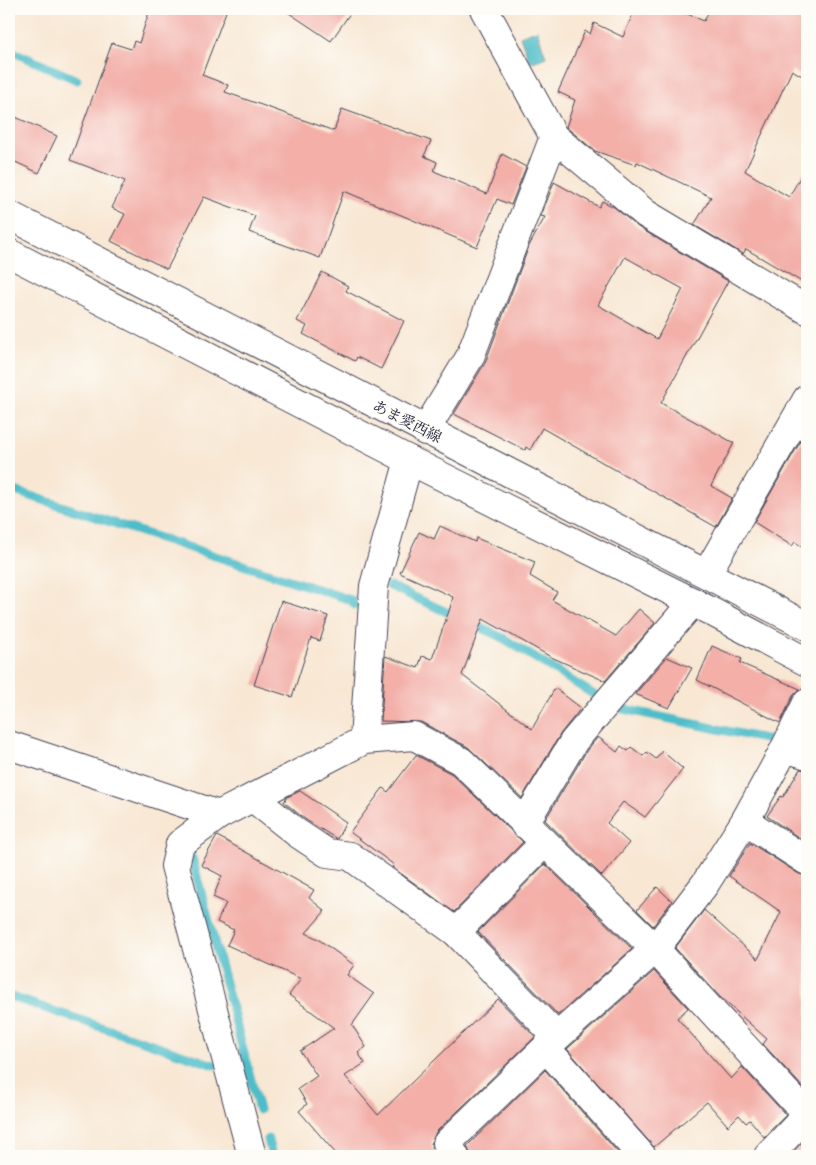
<svg xmlns="http://www.w3.org/2000/svg" width="816" height="1165" font-family="'IM FELL DW Pica','Noto Serif JP',serif">
	<style>
		.water { fill: #50bdc9; stroke: #397082 }
		.lines { fill: none; stroke-linecap: round; stroke-linejoin: round }
		.stream { stroke: #50bdc9; stroke-width: 9 }
		.building { fill: #f3afa8; fill-rule: evenodd }
		.minor-casing { stroke: #424052; stroke-width: 30 }
		.major-casing { stroke: #424052; stroke-width: 30 }
		.minor { stroke: #fff; stroke-width: 28 }
		.major { stroke: #fff; stroke-width: 28 }
		.labels { text-anchor: middle; dominant-baseline: central; stroke-width: 4; stroke-linejoin: round; paint-order: stroke }
		.street-label { font-size: 15px; fill: #22223b; stroke: #fdfcf7 }
	</style>
	<rect width="100%" height="100%" fill="#fdfcf7"/>
	<filter id="ink" filterUnits="userSpaceOnUse"><feTurbulence type="fractalNoise" baseFrequency=".02" numOctaves="2"/><feDisplacementMap in="SourceGraphic" scale="10" xChannelSelector="R" yChannelSelector="G"/><feConvolveMatrix kernelMatrix="1 2 1 2 8 2 1 2 1" color-interpolation-filters="sRGB"/></filter>
	<filter id="wash" filterUnits="userSpaceOnUse"><feTurbulence type="fractalNoise" baseFrequency=".0096" numOctaves="4" result="noise"/><feDisplacementMap in="SourceGraphic" scale="20" xChannelSelector="R" yChannelSelector="G"/><feGaussianBlur stdDeviation="1.12" result="paint"/><feColorMatrix in="noise" values="0 0 0 0 0 0 0 0 0 0 0 0 0 0 0 0 0 1.4 0 .05"/><feComposite in="paint" operator="in"/></filter>
	<g filter="url(#wash)">
		<rect width="100%" height="100%" fill="#f8e7d3"/>
		<!-- water -->
		<polygon class="water" points="537,30 546,57 530,63 520,36"/>
		<g class="lines">
			<!-- stream -->
			<g class="stream">
				<polyline points="9,50 77,80"/>
				<polyline points="9,489 351,600 355,605"/>
				<polyline points="390,586 503,638 596,696"/>
				<polyline points="619,708 779,742"/>
				<polyline points="192,858 259,1110"/>
				<polyline points="9,996 214,1065"/>
				<polyline points="268,1139 272,1156"/>
			</g>
		</g>
		<g id="blocks">
			<!-- building -->
			<g class="building">
				<polygon points="150,9 227,9 202,75 228,85 225,92 334,131 342,109 431,141 424,156 437,162 434,171 487,194 502,154 526,167 511,205 497,199 477,247 344,191 320,258 249,232 255,216 204,197 167,269 111,241 125,214 112,208 125,181 70,160 112,43 131,49 134,41 139,43"/>
				<polygon points="283,9 353,9 331,41"/>
				<polygon points="635,9 676,9 704,21 710,9 791,9 807,18 807,79 792,70 745,171 789,197 807,165 807,285 746,249 743,254 694,225 711,197 637,162 636,165 595,151 566,127 575,100 558,92 585,31 590,34 594,23 623,37"/>
				<polygon points="9,114 57,136 39,173 9,159"/>
				<path d="M554,182l45,25 3,-6 12,6 24,20 90,54 -67,122 73,40 -23,43 21,12 -16,29 -174,-99 -12,22 -4,-3 -1,3 -71,-36 31,-51 44,-117 16,-29 -4,-1zM625,257l58,32 -26,50 -59,-34z"/>
				<polygon points="322,272 348,286 346,291 404,321 381,369 357,357 355,361 303,334 307,326 297,321"/>
				<polygon points="807,430 807,550 795,542 792,546 754,522"/>
				<polygon points="440,526 475,542 476,538 535,562 530,576 557,592 552,600 616,636 639,609 655,623 605,681 551,657 483,619 462,675 532,729 555,688 581,708 561,733 522,798 468,747 421,722 381,721 385,656 418,668 422,656 432,659 450,608 453,597 400,573 419,532 434,539"/>
				<polygon points="281,601 328,616 320,641 311,638 292,697 254,685"/>
				<polygon points="712,646 742,659 740,663 800,689 793,696 780,723 697,680"/>
				<polygon points="667,657 692,668 669,708 635,694"/>
				<polygon points="598,737 617,752 621,746 628,751 631,747 643,756 647,752 656,759 662,751 683,769 645,817 623,802 607,823 629,843 602,876 545,820 587,750"/>
				<polygon points="416,755 452,774 523,842 454,912 392,867 394,865 350,832 383,788 388,792"/>
				<polygon points="800,769 807,770 807,843 767,816 781,796 783,797"/>
				<polygon points="300,791 346,822 337,839 306,820 284,802 287,797"/>
				<polygon points="217,836 314,890 309,898 325,911 306,933 318,939 354,965 347,975 374,994 352,1025 366,1047 358,1053 365,1063 345,1076 378,1115 498,999 535,1037 436,1132 431,1144 437,1156 338,1156 299,1111 307,1104 298,1089 317,1076 300,1051 334,1028 289,995 301,979 227,945 234,930 217,922 226,903 213,897 222,876 201,865"/>
				<polygon points="750,843 799,874 807,876 807,1092 763,1044 767,1039 721,998 675,948 704,910 758,959 781,912 729,876"/>
				<polygon points="545,864 632,949 558,1015 478,932"/>
				<polygon points="657,887 672,901 653,926 637,910"/>
				<polygon points="654,971 688,1008 677,1018 731,1079 742,1067 786,1115 764,1137 750,1120 746,1123 739,1115 728,1126 707,1102 654,1147 567,1049"/>
				<polygon points="545,1070 621,1156 471,1156 467,1146"/>
				<polygon points="807,1137 807,1156 789,1156"/>
			</g>
		</g>
	</g>
	<g filter="url(#ink)">
		<use href="#blocks" fill-opacity="0" stroke="#424052" stroke-width="1"/>
		<g class="lines">
			<!-- minor casing -->
			<g class="minor-casing">
				<g id="minor">
					<polyline points="484,9 554,137 646,214 807,310"/>
					<polyline points="425,431 470,357 554,137"/>
					<polyline points="707,573 807,399"/>
					<polyline points="364,740 374,586 409,460"/>
					<polyline points="9,745 219,815"/>
					<polyline points="785,748 807,703"/>
					<polyline points="253,798 297,833 327,853 350,856 456,932 557,1037 655,949 705,884 745,821 785,748 807,755"/>
					<polyline points="745,821 807,861"/>
					<polyline points="524,824 574,741 693,602"/>
					<polyline points="456,932 544,843"/>
					<polyline points="546,1048 642,1156"/>
					<polyline points="252,1156 175,866 180,844 219,815 364,740 414,736 461,761 655,949 807,1115"/>
					<polyline points="455,1156 447,1143 557,1037"/>
					<polyline points="768,1156 807,1115"/>
				</g>
			</g>
			<!-- major casing -->
			<g class="major-casing">
				<g id="major">
					<polyline points="9,215 807,626"/>
					<polyline points="9,253 409,460 693,602 807,662"/>
				</g>
			</g>
			<!-- minor -->
			<use href="#minor" class="minor"/>
			<!-- major -->
			<use href="#major" class="major"/>
		</g>
	</g>
	<g class="labels">
		<!-- street labels -->
		<g class="street-label">
			<text transform="translate(407 422) rotate(27)">あま愛西線</text>
		</g>
	</g>
	<!-- margin -->
	<rect width="816" height="1165" fill="none" stroke="#fdfcf7" stroke-width="30"/>
</svg>
